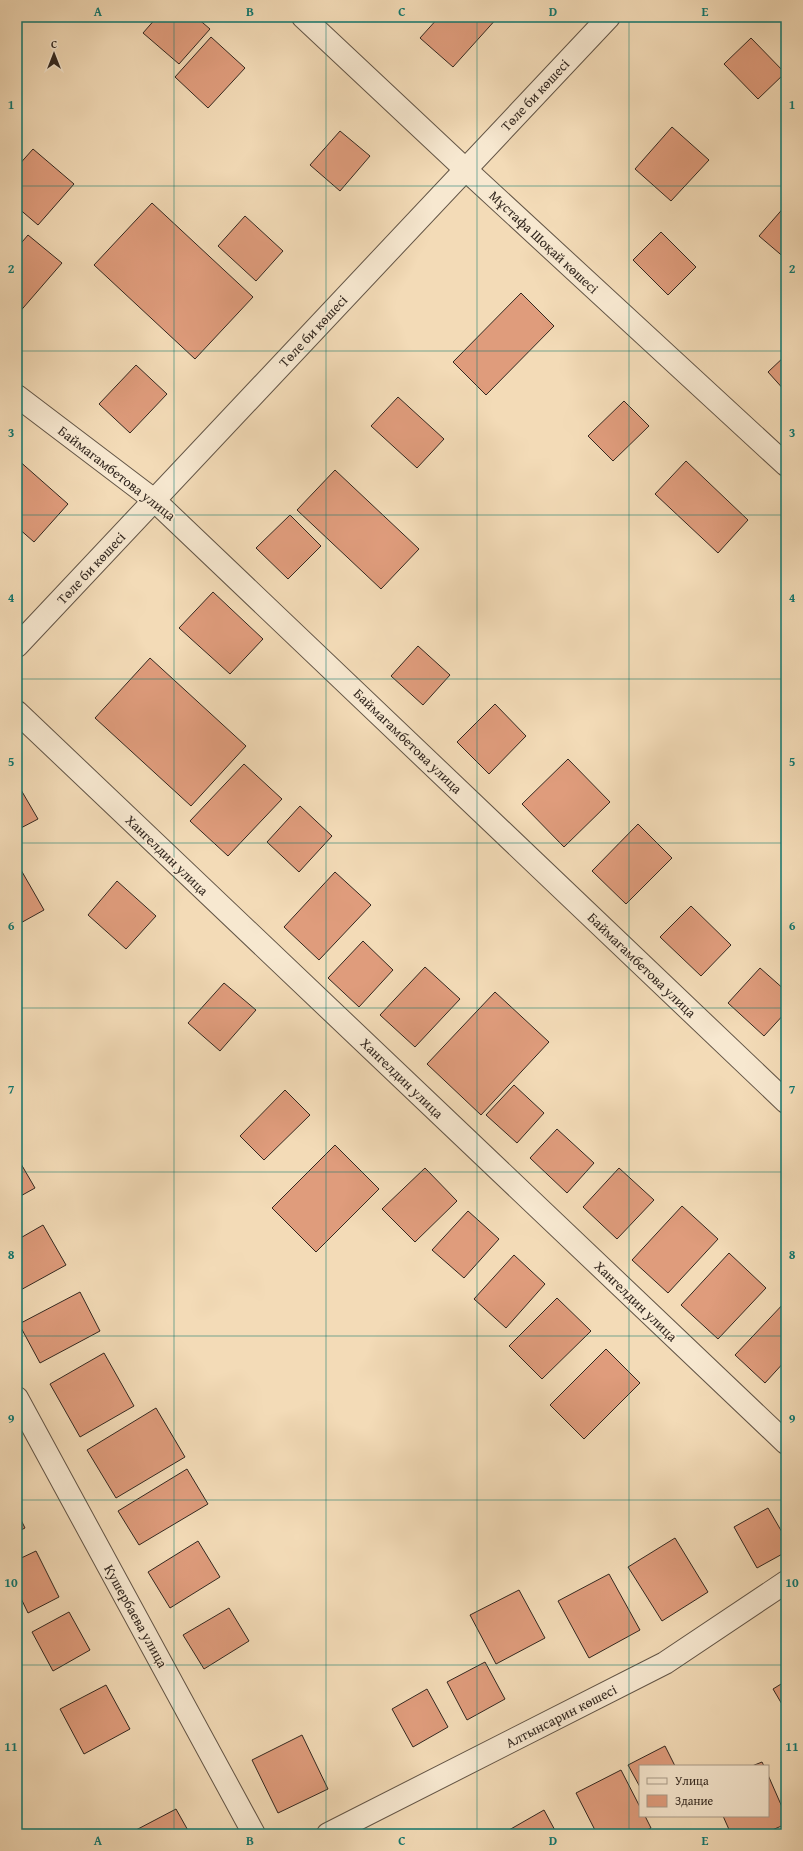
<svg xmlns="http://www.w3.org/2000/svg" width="803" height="1851" font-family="'Gentium Book Plus',serif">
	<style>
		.building { fill: #df9c7c; stroke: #332820 }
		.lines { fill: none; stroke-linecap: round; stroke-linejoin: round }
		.minor-casing { stroke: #635546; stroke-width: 24 }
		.tertiary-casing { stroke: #635546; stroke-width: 24 }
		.minor { stroke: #f7e8d0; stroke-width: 22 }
		.tertiary { stroke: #f7e8d0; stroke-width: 22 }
		.grid { fill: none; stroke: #0f766e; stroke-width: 1; stroke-opacity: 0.55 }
		.labels { text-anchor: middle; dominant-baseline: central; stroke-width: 3.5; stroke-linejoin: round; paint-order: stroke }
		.street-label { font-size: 14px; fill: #332820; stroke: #f7e8d0 }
		.neatline { fill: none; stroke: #0f766e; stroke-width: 1.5 }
		.grid-label { font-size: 13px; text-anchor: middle; font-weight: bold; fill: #0f766e }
	</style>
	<rect width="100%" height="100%" fill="#f3dbb7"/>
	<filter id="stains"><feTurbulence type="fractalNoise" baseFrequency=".005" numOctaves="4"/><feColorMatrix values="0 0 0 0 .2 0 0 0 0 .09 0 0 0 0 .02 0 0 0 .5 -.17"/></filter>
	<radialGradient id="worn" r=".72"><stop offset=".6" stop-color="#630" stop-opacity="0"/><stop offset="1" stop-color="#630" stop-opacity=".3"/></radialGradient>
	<!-- building -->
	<g class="building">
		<polygon points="157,17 196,17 210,29 179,64 143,33"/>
		<polygon points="439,17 498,17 453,67 420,38"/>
		<polygon points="211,37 245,68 208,108 175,77"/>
		<polygon points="751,38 785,73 758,99 724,64"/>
		<polygon points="672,127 709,160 671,201 635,169"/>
		<polygon points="340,131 370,156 340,191 310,165"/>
		<polygon points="33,149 74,184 38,225 17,207 17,167"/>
		<polygon points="152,203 253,297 195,359 94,265"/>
		<polygon points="786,205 786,259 759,236"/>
		<polygon points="245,216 283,251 256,281 218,246"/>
		<polygon points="661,232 696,267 668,295 633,260"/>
		<polygon points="28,235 62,263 17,315 17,248"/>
		<polygon points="521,293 554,326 486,395 453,362"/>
		<polygon points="786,355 786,392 768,372"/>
		<polygon points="136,365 167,394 130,433 99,404"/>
		<polygon points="398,397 444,439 417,468 371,426"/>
		<polygon points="624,401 649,426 613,461 588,436"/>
		<polygon points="17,459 68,504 34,542 17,527"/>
		<polygon points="686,461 748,520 718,553 655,494"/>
		<polygon points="335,470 419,549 381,589 297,510"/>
		<polygon points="290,515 321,546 288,579 256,548"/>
		<polygon points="213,592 263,639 230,674 179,628"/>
		<polygon points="418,646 450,675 423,705 391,676"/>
		<polygon points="150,658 246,746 191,806 95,718"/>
		<polygon points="495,704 526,736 489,774 457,742"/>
		<polygon points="568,759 610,802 564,847 522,804"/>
		<polygon points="244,764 282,799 228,856 190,821"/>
		<polygon points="17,783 38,819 17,830"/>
		<polygon points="300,806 332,836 299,872 267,842"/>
		<polygon points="638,824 672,858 626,904 592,871"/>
		<polygon points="17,863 44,910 17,925"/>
		<polygon points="335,872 371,905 319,960 284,927"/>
		<polygon points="117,881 156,916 126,949 88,915"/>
		<polygon points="691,906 731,945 701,976 660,937"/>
		<polygon points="363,941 393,970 359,1007 328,978"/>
		<polygon points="425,967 460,999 415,1047 380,1015"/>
		<polygon points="760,968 786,991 786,1012 764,1036 728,1003"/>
		<polygon points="224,983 256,1010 220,1051 188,1023"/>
		<polygon points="495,992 549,1042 481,1115 427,1064"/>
		<polygon points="514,1085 544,1113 517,1143 486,1115"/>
		<polygon points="285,1090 310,1115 264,1160 240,1136"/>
		<polygon points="557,1129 594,1163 567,1193 530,1158"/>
		<polygon points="335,1145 379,1189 316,1252 272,1208"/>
		<polygon points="17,1157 35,1188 17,1198"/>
		<polygon points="425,1168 457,1201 415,1242 382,1209"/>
		<polygon points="619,1168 654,1200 617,1239 583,1207"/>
		<polygon points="682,1206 718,1239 668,1293 632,1260"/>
		<polygon points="468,1211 499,1239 464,1278 432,1250"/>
		<polygon points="43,1225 66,1265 17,1292 17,1240"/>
		<polygon points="729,1253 766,1288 718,1339 681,1305"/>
		<polygon points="514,1255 545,1284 506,1328 474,1299"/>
		<polygon points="80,1292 100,1331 40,1363 19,1324"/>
		<polygon points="557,1298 591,1331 542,1379 509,1346"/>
		<polygon points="786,1301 786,1360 765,1383 735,1355"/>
		<polygon points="606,1349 640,1383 584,1439 550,1405"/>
		<polygon points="104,1353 134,1406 80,1437 50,1384"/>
		<polygon points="156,1408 185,1457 116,1498 87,1450"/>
		<polygon points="187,1469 208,1504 139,1545 118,1511"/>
		<polygon points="768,1508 786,1539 786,1552 757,1568 734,1527"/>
		<polygon points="17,1512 25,1528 17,1532"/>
		<polygon points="675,1538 708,1592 662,1621 628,1567"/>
		<polygon points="198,1541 220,1577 170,1608 148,1572"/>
		<polygon points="36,1551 59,1597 28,1613 17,1590 17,1560"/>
		<polygon points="609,1574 640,1630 589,1658 558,1601"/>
		<polygon points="519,1590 545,1638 496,1664 470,1615"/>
		<polygon points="229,1608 249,1641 204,1669 183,1635"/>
		<polygon points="69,1612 90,1650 53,1671 32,1632"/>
		<polygon points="485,1662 505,1699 467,1720 447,1682"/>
		<polygon points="786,1681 786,1711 773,1689"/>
		<polygon points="106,1685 130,1729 84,1754 60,1709"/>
		<polygon points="427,1689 448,1727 413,1747 392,1709"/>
		<polygon points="302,1735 328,1789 278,1813 252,1760"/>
		<polygon points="665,1746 675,1766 640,1766 640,1787 628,1765"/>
		<polygon points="762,1762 764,1766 752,1766"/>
		<polygon points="621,1770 640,1807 640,1816 645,1816 651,1828 639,1834 597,1834 576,1793"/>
		<polygon points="768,1775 786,1816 786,1824 763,1834 731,1834 723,1816 768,1816"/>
		<polygon points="176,1809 190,1834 138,1834 136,1830"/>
		<polygon points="544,1810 557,1834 502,1834"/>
	</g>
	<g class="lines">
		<!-- minor casing -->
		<g class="minor-casing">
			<g id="minor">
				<polyline points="303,17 465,169 786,465"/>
				<polyline points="17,396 154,500 786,1102"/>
				<polyline points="17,712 786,1443"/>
				<polyline points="17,1398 254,1834"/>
				<polyline points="328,1834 665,1663 786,1582"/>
			</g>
		</g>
		<!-- tertiary casing -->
		<g class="tertiary-casing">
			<polyline id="tertiary" points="17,646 609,17"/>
		</g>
		<!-- minor -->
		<use href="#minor" class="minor"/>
		<!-- tertiary -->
		<use href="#tertiary" class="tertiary"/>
	</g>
	<!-- grid -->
	<path class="grid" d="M174,17v1817M326,17v1817M477,17v1817M629,17v1817M17,186h769M17,351h769M17,515h769M17,679h769M17,843h769M17,1008h769M17,1172h769M17,1336h769M17,1500h769M17,1665h769"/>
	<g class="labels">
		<!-- street labels -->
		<g class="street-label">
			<text transform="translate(535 95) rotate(-47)">Төле би көшесі</text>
			<text transform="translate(544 242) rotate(43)">Мұстафа Шоқай көшесі</text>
			<text transform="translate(313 331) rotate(-47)">Төле би көшесі</text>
			<text transform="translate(117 473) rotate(38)">Баймагамбетова улица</text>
			<text transform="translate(91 568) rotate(-47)">Төле би көшесі</text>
			<text transform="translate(408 741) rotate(44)">Баймагамбетова улица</text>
			<text transform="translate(167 855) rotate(44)">Хангелдин улица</text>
			<text transform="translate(642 965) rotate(44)">Баймагамбетова улица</text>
			<text transform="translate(402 1078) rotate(44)">Хангелдин улица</text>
			<text transform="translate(636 1301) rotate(44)">Хангелдин улица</text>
			<text transform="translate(136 1616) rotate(61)">Кушербаева улица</text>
			<text transform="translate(561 1716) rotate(-27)">Алтынсарин көшесі</text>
		</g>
	</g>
	<!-- margin -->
	<rect width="803" height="1851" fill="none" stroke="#f3dbb7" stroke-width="44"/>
	<!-- legend -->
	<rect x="639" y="1765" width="130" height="52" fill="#f7e8d0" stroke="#a99b8a"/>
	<rect x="647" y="1778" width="20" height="6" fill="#f7e8d0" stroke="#a99b8a"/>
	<text x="675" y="1785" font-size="12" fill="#332820">Улица</text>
	<rect x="647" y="1795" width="20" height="12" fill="#df9c7c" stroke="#a99b8a"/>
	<text x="675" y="1805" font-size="12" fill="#332820">Здание</text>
	<!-- north arrow -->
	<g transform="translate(54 54)" stroke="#f7e8d0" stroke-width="3" paint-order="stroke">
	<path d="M0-3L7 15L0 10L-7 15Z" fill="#332820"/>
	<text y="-6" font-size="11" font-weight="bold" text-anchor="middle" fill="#332820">С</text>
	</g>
	<rect x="22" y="22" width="759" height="1807" class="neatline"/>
	<g class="grid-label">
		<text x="98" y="16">A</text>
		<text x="250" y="16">B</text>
		<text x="402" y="16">C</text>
		<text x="553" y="16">D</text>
		<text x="705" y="16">E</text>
		<text x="11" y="109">1</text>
		<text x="792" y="109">1</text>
		<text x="11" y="273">2</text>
		<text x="792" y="273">2</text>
		<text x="11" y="437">3</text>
		<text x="792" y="437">3</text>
		<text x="11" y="602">4</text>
		<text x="792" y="602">4</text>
		<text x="11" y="766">5</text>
		<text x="792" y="766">5</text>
		<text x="11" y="930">6</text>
		<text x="792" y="930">6</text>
		<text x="11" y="1094">7</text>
		<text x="792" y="1094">7</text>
		<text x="11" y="1259">8</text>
		<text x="792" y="1259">8</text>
		<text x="11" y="1423">9</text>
		<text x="792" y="1423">9</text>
		<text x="11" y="1587">10</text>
		<text x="792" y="1587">10</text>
		<text x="11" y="1751">11</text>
		<text x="792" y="1751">11</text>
		<text x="98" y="1845">A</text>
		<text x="250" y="1845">B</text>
		<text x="402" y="1845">C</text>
		<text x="553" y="1845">D</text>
		<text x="705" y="1845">E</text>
	</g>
	<rect width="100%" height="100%" filter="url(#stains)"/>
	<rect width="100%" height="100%" fill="url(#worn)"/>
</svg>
